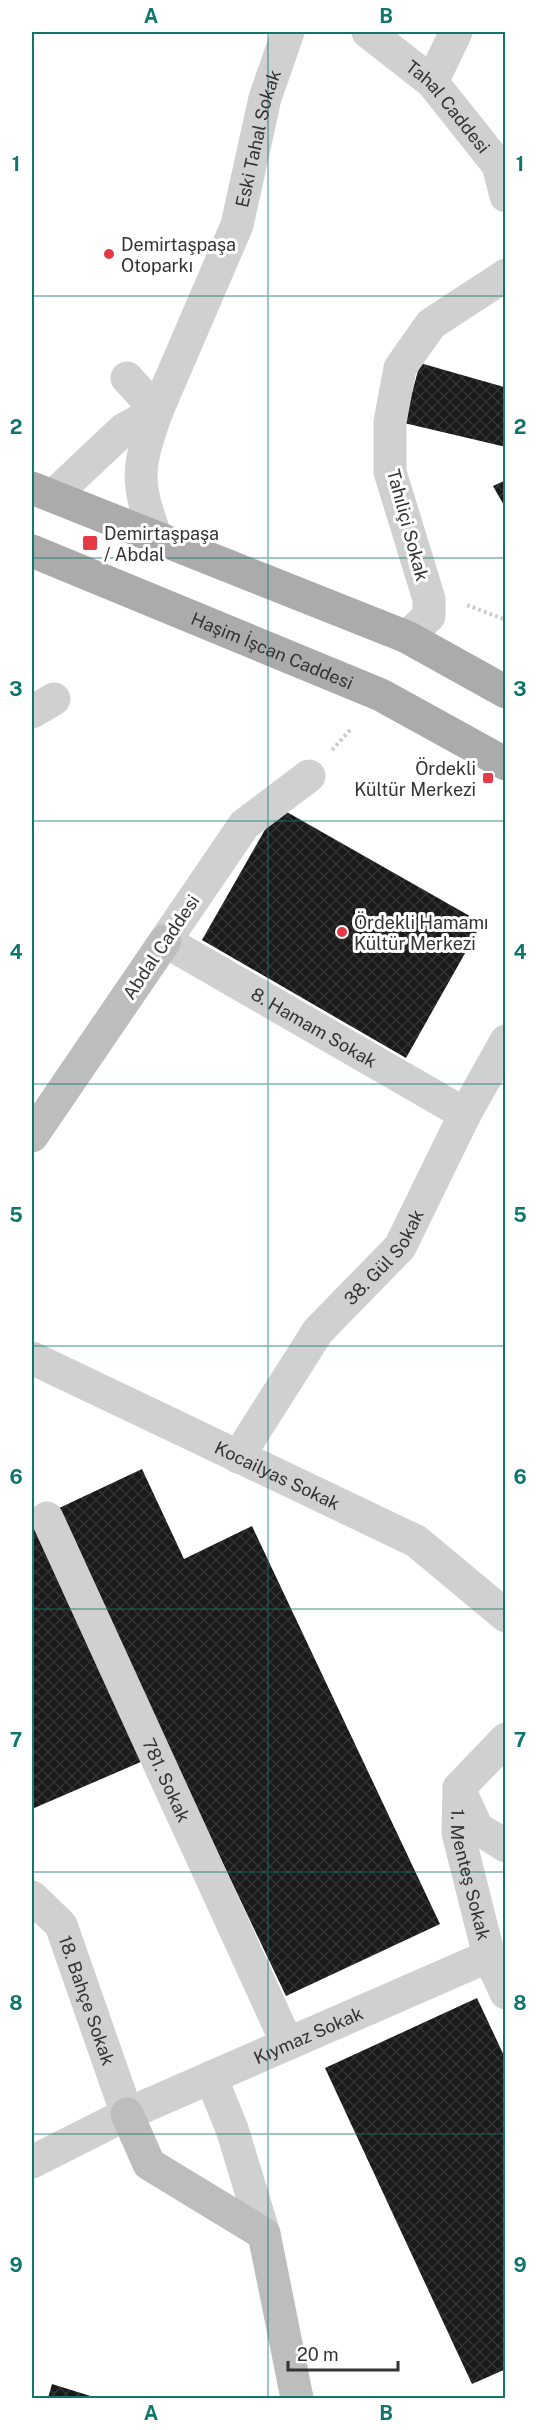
<svg xmlns="http://www.w3.org/2000/svg" width="537" height="2430" font-family="'Public Sans',sans-serif">
	<style>
		.building { fill: url(#building-cross-hatch) }
		.lines { fill: none; stroke-linecap: round; stroke-linejoin: round }
		.path { stroke: #cdcdcd; stroke-width: 4; stroke-dasharray: 3 3; stroke-linecap: butt }
		.street { stroke: #d0d0d0; stroke-width: 33 }
		.secondary { stroke: #bdbdbd; stroke-width: 33 }
		.primary { stroke: #ababab; stroke-width: 33 }
		.grid { fill: none; stroke: #0f766e; stroke-width: 1.5; stroke-opacity: 0.55 }
		.poi-dot { fill: #e63946; stroke: #fff; stroke-width: 2 }
		.labels { text-anchor: middle; dominant-baseline: central; stroke-width: 6; stroke-linejoin: round; paint-order: stroke }
		.street-label { font-size: 18px; fill: #333; stroke: #fff }
		.poi-label { font-size: 18px; fill: #333; stroke: #fff; text-anchor: start }
		.neatline { fill: none; stroke: #0f766e; stroke-width: 2 }
		.grid-label { font-size: 20px; text-anchor: middle; font-weight: bold; fill: #0f766e }
	</style>
	<defs>
		<pattern id="building-cross-hatch" width="8" height="8" patternUnits="userSpaceOnUse" patternTransform="scale(1.5)"><rect width="8" height="8" fill="#1a1a1a"/><path d="M0 0l8 8M0 8l8-8" fill="none" stroke="#333"/></pattern>
	</defs>
	<rect width="100%" height="100%" fill="#fff"/>
	<!-- building -->
	<g class="building">
		<polygon points="420,363 504,387 506,447 404,423"/>
		<polygon points="506,480 506,509 493,486"/>
		<polygon points="278,807 482,923 406,1058 202,940"/>
		<polygon points="142,1469 184,1559 252,1526 440,1924 286,1996 55,1510"/>
		<polygon points="32,1508 143,1761 32,1809"/>
		<polygon points="477,1998 506,2060 506,2369 472,2384 325,2068"/>
		<polygon points="52,2384 97,2398 48,2398"/>
	</g>
	<g class="lines">
		<!-- path -->
		<g class="path">
			<polyline points="467,605 506,620"/>
			<polyline points="332,750 352,728"/>
		</g>
		<!-- street -->
		<g class="street">
			<path id="s1" d="M368,32l64,50 66,83 8,31"/>
			<polyline points="432,82 456,32"/>
			<path id="s2" d="M127,378l30,33 80,-186 28,-127 23,-66"/>
			<polyline points="53,496 123,430 157,411"/>
			<path d="M156,537c-21,-56 -19,-70 1,-126"/>
			<polyline points="407,637 429,616 429,599 390,472 390,422 400,368 431,324 506,275"/>
			<polyline points="32,712 54,699"/>
			<path id="s3" d="M309,776l-65,49 -79,116 300,173"/>
			<path id="s4" d="M32,1358l384,183 90,75"/>
			<path id="s5" d="M238,1457l80,-126 82,-84 65,-133 41,-73"/>
			<path id="s6" d="M47,1518l240,525"/>
			<path id="s7" d="M459,1788l-1,45 31,123 17,37"/>
			<polyline points="459,1788 506,1739"/>
			<polyline points="461,1793 477,1828 506,1846"/>
			<path id="s8" d="M32,1897l29,28 66,189"/>
			<polyline points="211,2077 232,2129 264,2234"/>
			<path id="s9" d="M32,2162l95,-48 362,-158"/>
		</g>
		<!-- secondary -->
		<g class="secondary">
			<polyline points="32,1136 165,941"/>
			<polyline points="127,2114 149,2164 264,2234 297,2398"/>
		</g>
		<!-- primary -->
		<g class="primary">
			<polyline points="32,488 407,637 506,692"/>
			<path id="s10" d="M32,551l349,144 125,69"/>
		</g>
	</g>
	<!-- grid -->
	<path class="grid" d="M268,32v2366M32,296h474M32,558h474M32,821h474M32,1084h474M32,1346h474M32,1609h474M32,1872h474M32,2134h474"/>
	<!-- markers -->
	<g class="poi-dot">
		<circle cx="109" cy="254" r="6"/>
		<rect x="82" y="535" width="16" height="16" rx="3"/>
		<rect x="482" y="772" width="12" height="12" rx="3"/>
		<circle cx="342" cy="932" r="6"/>
	</g>
	<g class="labels">
		<!-- street labels -->
		<g class="street-label">
			<text stroke="none"><textPath href="#s1" startOffset="110">Tahal Caddesi</textPath></text>
			<text stroke="none"><textPath href="#s2" startOffset="336">Eski Tahal Sokak</textPath></text>
			<text transform="translate(408 525) rotate(75)">Tahıliçi Sokak</text>
			<text stroke="none"><textPath href="#s10" startOffset="260">Haşim İşcan Caddesi</textPath></text>
			<text transform="translate(161 947) rotate(-56)">Abdal Caddesi</text>
			<text stroke="none"><textPath href="#s3" startOffset="394">8. Hamam Sokak</textPath></text>
			<text stroke="none"><textPath href="#s5" startOffset="249">38. Gül Sokak</textPath></text>
			<text stroke="none"><textPath href="#s4" startOffset="272">Kocailyas Sokak</textPath></text>
			<text stroke="none"><textPath href="#s6" startOffset="288">781. Sokak</textPath></text>
			<text stroke="none"><textPath href="#s7" startOffset="88">1. Menteş Sokak</textPath></text>
			<text stroke="none"><textPath href="#s8" startOffset="120">18. Bahçe Sokak</textPath></text>
			<text stroke="none"><textPath href="#s9" startOffset="304">Kıymaz Sokak</textPath></text>
		</g>
		<!-- poi labels -->
		<g class="poi-label">
			<text x="121" y="244">Demirtaşpaşa<tspan x="121" dy="21">Otoparkı</tspan></text>
			<text x="104" y="533">Demirtaşpaşa<tspan x="104" dy="21">/ Abdal</tspan></text>
			<text x="476" y="768" text-anchor="end">Ördekli<tspan x="476" dy="21">Kültür Merkezi</tspan></text>
			<text x="354" y="922">Ördekli Hamamı<tspan x="354" dy="21">Kültür Merkezi</tspan></text>
		</g>
	</g>
	<!-- border -->
	<rect width="537" height="2430" fill="none" stroke="#ffffff" stroke-width="66"/>
	<!-- scale -->
	<path d="M288 2361v9h110v-9" fill="none" stroke="#333333" stroke-width="3"/>
	<text x="297" y="2361" font-size="18" fill="#333333" stroke="#ffffff" stroke-width="4.5" paint-order="stroke">20 m</text>
	<rect x="33" y="33" width="471" height="2364" class="neatline"/>
	<g class="grid-label">
		<text x="151" y="23">A</text>
		<text x="386" y="23">B</text>
		<text x="16" y="171">1</text>
		<text x="520" y="171">1</text>
		<text x="16" y="434">2</text>
		<text x="520" y="434">2</text>
		<text x="16" y="696">3</text>
		<text x="520" y="696">3</text>
		<text x="16" y="959">4</text>
		<text x="520" y="959">4</text>
		<text x="16" y="1222">5</text>
		<text x="520" y="1222">5</text>
		<text x="16" y="1484">6</text>
		<text x="520" y="1484">6</text>
		<text x="16" y="1747">7</text>
		<text x="520" y="1747">7</text>
		<text x="16" y="2010">8</text>
		<text x="520" y="2010">8</text>
		<text x="16" y="2272">9</text>
		<text x="520" y="2272">9</text>
		<text x="151" y="2420">A</text>
		<text x="386" y="2420">B</text>
	</g>
</svg>
